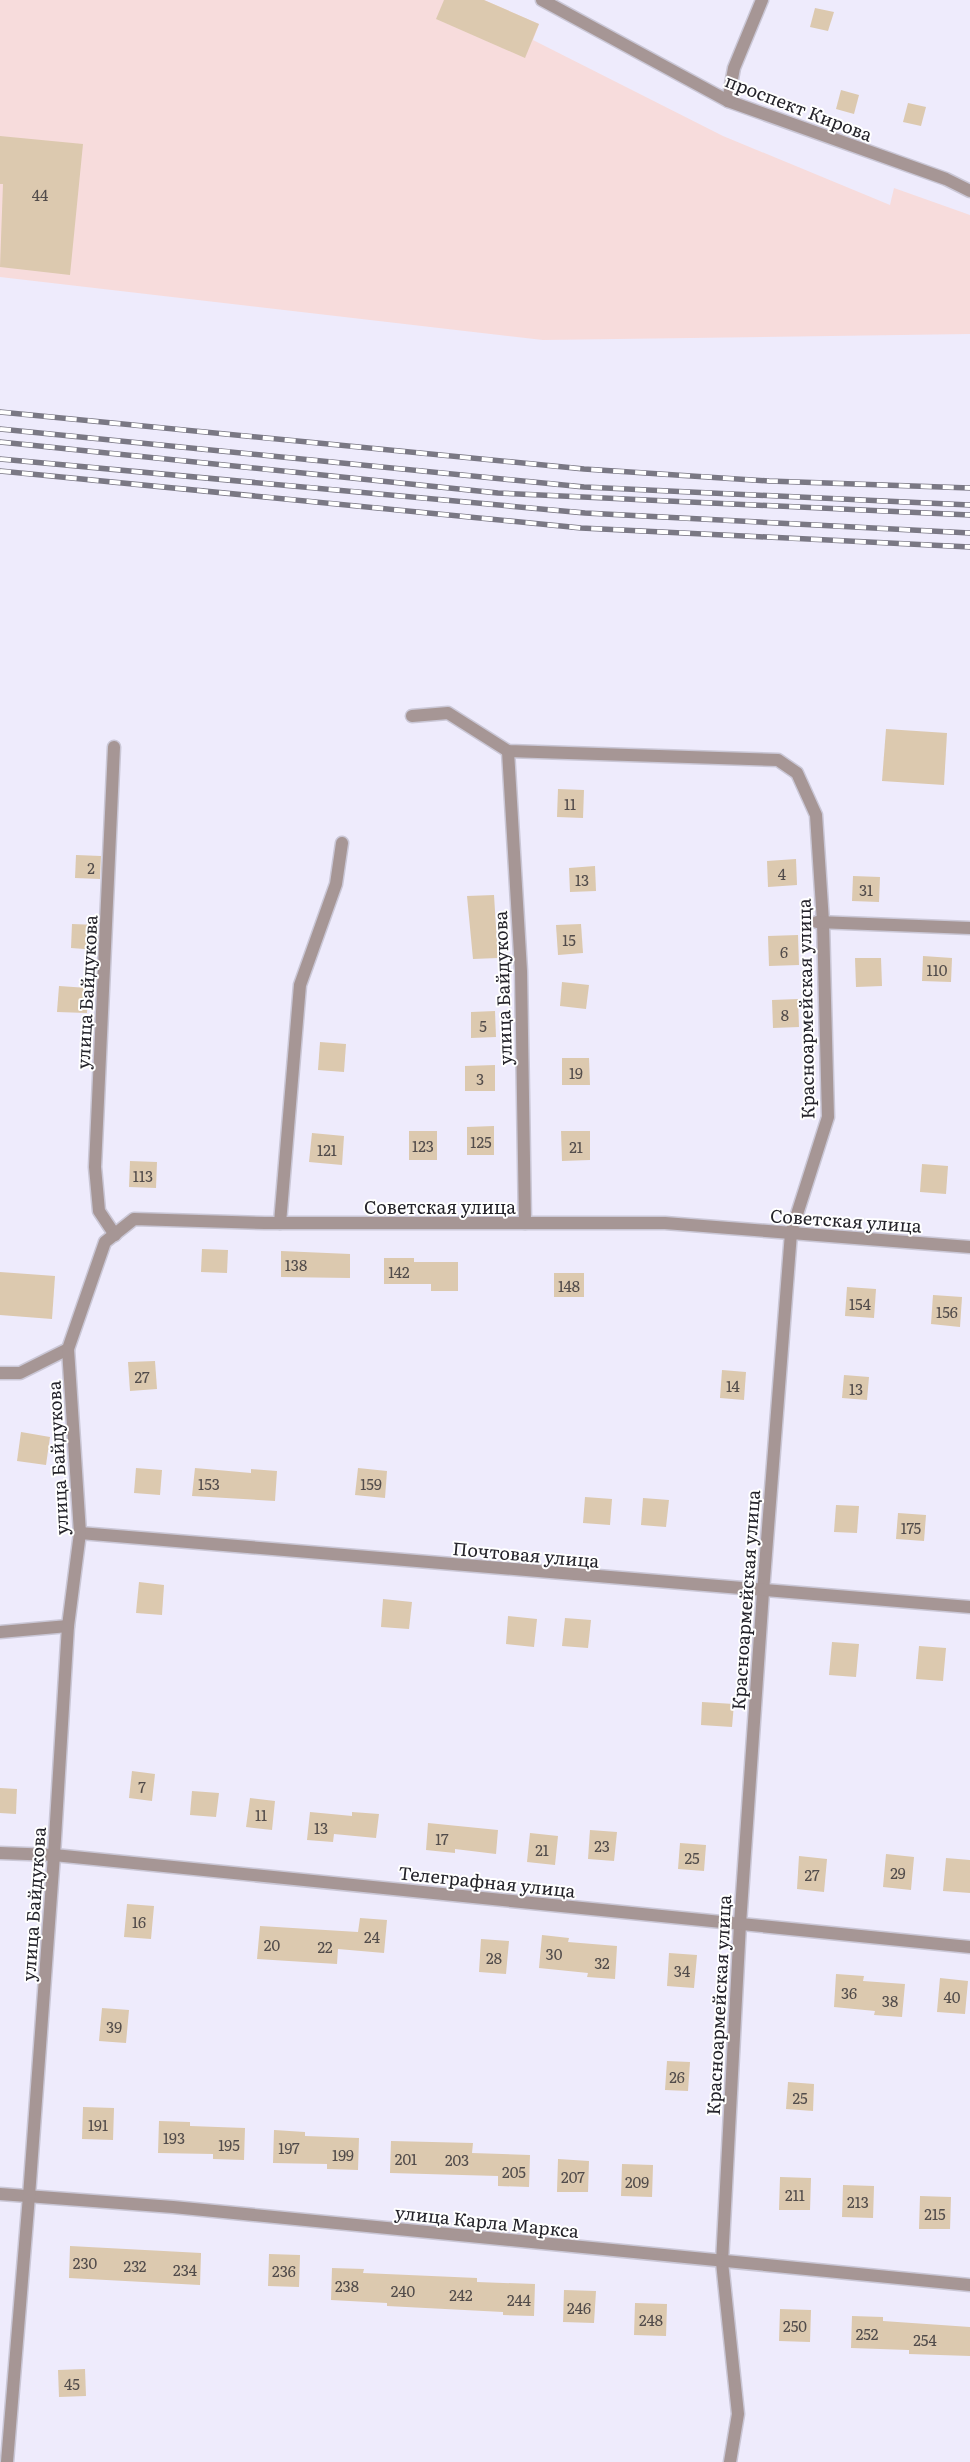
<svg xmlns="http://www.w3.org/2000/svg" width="970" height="2462" font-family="Literata,serif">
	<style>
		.industrial { fill: #f7dcdc }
		.building { fill: #dcc9af }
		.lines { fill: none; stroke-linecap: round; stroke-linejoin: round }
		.minor-casing { stroke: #cac7d6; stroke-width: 15 }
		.minor { stroke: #a69695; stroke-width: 12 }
		.rail-casing { stroke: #7a7884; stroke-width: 5.5 }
		.rail { stroke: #fff; stroke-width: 4; stroke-dasharray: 11; stroke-linecap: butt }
		.labels { text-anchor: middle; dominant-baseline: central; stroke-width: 4; stroke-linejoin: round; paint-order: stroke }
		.number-label { font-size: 15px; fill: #524c4b }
		.street-label { font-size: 18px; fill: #24232a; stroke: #fff }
	</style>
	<rect width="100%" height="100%" fill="#eeebfc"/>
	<!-- industrial -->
	<polygon class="industrial" points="0,0 484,0 539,24 533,40 723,136 890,205 894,188 970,215 970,334 543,340 0,277"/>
	<!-- building -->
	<g class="building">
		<polygon points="444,0 484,0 539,24 525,58 436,19"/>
		<polygon points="815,8 834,12 828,31 810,27"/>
		<polygon points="841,90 859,95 854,114 836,109"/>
		<polygon points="908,103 926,107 921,126 903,122"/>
		<polygon points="0,136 83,144 70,275 0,267 3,184 0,184"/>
		<polygon points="886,729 947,733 944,785 882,781"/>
		<polygon points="558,789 584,790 583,818 557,817"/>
		<polygon points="76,855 101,856 100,879 75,878"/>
		<polygon points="796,859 797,885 768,887 767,861"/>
		<polygon points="595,866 596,891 570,892 569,868"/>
		<polygon points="853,876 880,877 879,902 852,901"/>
		<polygon points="494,895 498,958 473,959 467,896"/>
		<polygon points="72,924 98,925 97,950 71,948"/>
		<polygon points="581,924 583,953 558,955 556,925"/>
		<polygon points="798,935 799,965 769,966 768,936"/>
		<polygon points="923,956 952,958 951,982 922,981"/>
		<polygon points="855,958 881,958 882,986 856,987"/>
		<polygon points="562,982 589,985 586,1009 560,1006"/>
		<polygon points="59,986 88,988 87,1013 57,1012"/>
		<polygon points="798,999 799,1027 773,1028 772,1000"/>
		<polygon points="495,1011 496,1037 471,1038 471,1012"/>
		<polygon points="320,1042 346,1044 344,1072 318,1070"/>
		<polygon points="562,1058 589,1058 590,1085 562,1085"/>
		<polygon points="495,1065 495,1091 465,1091 465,1066"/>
		<polygon points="494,1126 494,1155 467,1155 467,1127"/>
		<rect x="409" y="1131" width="28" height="29"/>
		<polygon points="561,1131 590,1131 590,1160 562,1161"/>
		<polygon points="312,1133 344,1136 342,1165 309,1162"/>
		<polygon points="130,1161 157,1162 156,1188 129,1187"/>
		<polygon points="922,1164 948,1166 946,1194 920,1192"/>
		<polygon points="202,1249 228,1250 227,1273 201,1272"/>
		<polygon points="281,1251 350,1254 350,1278 281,1277"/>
		<polygon points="384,1258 414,1258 414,1262 458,1262 458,1291 431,1291 431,1284 384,1284"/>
		<polygon points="0,1272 55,1276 52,1319 0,1315"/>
		<rect x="554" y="1273" width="30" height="24"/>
		<polygon points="847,1287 876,1289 874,1318 845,1316"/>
		<polygon points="933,1295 962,1297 960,1327 931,1324"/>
		<polygon points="155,1361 157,1389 130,1391 128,1362"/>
		<polygon points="722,1370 746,1372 744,1400 720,1398"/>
		<polygon points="844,1375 869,1377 867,1400 842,1398"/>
		<polygon points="21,1432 50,1437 46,1465 17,1461"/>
		<polygon points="136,1468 162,1470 160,1495 134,1493"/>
		<polygon points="195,1468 251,1473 251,1469 277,1471 275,1501 192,1496"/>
		<polygon points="358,1468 387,1471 385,1498 355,1495"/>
		<polygon points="585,1497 612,1499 610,1525 583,1523"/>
		<polygon points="643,1498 669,1500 666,1527 641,1525"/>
		<polygon points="836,1505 859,1506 857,1533 834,1532"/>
		<polygon points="898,1513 926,1515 924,1541 896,1539"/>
		<polygon points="139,1582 164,1585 162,1615 136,1613"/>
		<polygon points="383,1599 412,1602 409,1629 381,1627"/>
		<polygon points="508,1616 537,1619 534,1647 506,1644"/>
		<polygon points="565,1618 591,1620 588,1648 562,1646"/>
		<polygon points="832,1642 859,1644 856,1677 829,1675"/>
		<polygon points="919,1646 946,1648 943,1681 916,1679"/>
		<polygon points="702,1702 734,1704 732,1727 701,1725"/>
		<polygon points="132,1771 155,1774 152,1801 129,1798"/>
		<polygon points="0,1788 17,1789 16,1814 0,1813"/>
		<polygon points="192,1791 219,1793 216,1817 190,1815"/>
		<polygon points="250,1798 275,1801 272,1830 246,1827"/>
		<polygon points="310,1812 352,1816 352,1812 379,1814 376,1838 334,1834 333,1842 307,1840"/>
		<polygon points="428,1823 498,1830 496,1854 455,1849 455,1853 426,1850"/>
		<polygon points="590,1830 617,1832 614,1861 588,1859"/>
		<polygon points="530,1833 558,1836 555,1865 527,1862"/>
		<polygon points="680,1843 706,1845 704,1871 678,1869"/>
		<polygon points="886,1854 914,1857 911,1890 883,1887"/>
		<polygon points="799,1856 827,1859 824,1892 797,1889"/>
		<polygon points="946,1858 970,1860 970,1893 943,1891"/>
		<polygon points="127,1904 154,1906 151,1939 124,1937"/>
		<polygon points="360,1918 387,1920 384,1953 338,1949 337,1964 257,1959 260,1926 358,1932"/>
		<polygon points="542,1935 569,1938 568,1942 617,1946 615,1979 587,1977 588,1973 539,1968"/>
		<polygon points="481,1939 509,1941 506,1974 479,1972"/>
		<polygon points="669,1953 697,1955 694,1988 667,1986"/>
		<polygon points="836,1974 864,1976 863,1981 905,1984 902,2017 874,2015 875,2011 834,2007"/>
		<polygon points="940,1978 968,1981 965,2014 937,2012"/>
		<polygon points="102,2008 129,2010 126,2043 99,2041"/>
		<polygon points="667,2061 690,2062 688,2091 665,2090"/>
		<polygon points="788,2082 814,2084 813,2111 786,2109"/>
		<polygon points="83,2107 114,2108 113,2140 82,2139"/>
		<polygon points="159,2121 190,2122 190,2126 245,2128 244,2160 213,2159 213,2154 158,2153"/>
		<polygon points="274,2130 305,2132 305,2136 359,2138 358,2170 327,2169 327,2164 273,2163"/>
		<polygon points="391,2141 473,2143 472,2153 530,2155 529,2187 498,2186 498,2176 390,2173"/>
		<polygon points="558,2159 589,2161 588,2192 557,2192"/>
		<polygon points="622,2164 653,2165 652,2197 621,2196"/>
		<polygon points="780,2177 811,2178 810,2210 779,2210"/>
		<polygon points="843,2185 874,2186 873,2218 842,2217"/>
		<polygon points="920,2196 951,2197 950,2229 919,2229"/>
		<polygon points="70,2246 201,2253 200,2285 69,2278"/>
		<polygon points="269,2254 300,2255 299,2287 268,2286"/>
		<polygon points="332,2268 364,2269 363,2273 477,2278 477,2282 535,2284 534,2316 503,2315 503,2312 387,2306 387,2303 331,2300"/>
		<polygon points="564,2290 596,2291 594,2323 563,2322"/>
		<polygon points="635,2303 667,2304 666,2336 634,2335"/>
		<polygon points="780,2309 811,2310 810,2342 779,2341"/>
		<polygon points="852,2316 883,2317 883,2321 970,2327 970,2356 909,2354 909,2350 851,2348"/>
		<polygon points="85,2369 86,2396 59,2397 58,2370"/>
	</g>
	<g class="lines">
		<!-- minor casing -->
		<g class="minor-casing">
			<g id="minor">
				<polyline points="542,0 728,101 946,179 970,191"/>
				<polyline points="728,101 734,68 762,0"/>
				<polyline points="412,716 448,713 508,751 778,760 797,773 816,815 823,922 828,1117 791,1233 763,1592 740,1924 722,2262 738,2414 730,2462"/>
				<polyline points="114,747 95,1167 99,1211 115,1235"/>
				<polyline points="508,751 521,971 525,1223"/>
				<polyline points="817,922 970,928"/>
				<polyline points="280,1223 300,985 336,884 342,843"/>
				<polyline points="0,1373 20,1373 68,1349 105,1242 134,1219 265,1223 665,1223 970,1247"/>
				<polyline points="80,1533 970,1607"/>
				<polyline points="0,1632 68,1626"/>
				<polyline points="0,1853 54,1855 970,1947"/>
				<polyline points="0,2194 173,2207 970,2285"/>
				<polyline points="7,2462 29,2196 54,1855 68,1626 80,1533 68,1349"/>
			</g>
		</g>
		<!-- minor -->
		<use href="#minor" class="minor"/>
		<!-- rail casing -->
		<g class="rail-casing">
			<g id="rail">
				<polyline points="0,412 584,469 769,481 970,488"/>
				<polyline points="0,429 584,487 970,505"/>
				<polyline points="0,442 498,493 970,515"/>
				<polyline points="0,459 585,513 970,533"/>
				<polyline points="0,471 581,528 970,547"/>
			</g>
		</g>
		<!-- rail -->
		<use href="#rail" class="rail"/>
	</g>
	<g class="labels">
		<!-- number labels -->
		<g class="number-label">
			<text x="40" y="194">44</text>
			<text x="570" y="803">11</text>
			<text x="91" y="867">2</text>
			<text x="782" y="873">4</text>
			<text x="582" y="879">13</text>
			<text x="866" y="889">31</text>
			<text x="569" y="939">15</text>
			<text x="784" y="951">6</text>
			<text x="937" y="969">110</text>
			<text x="785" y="1014">8</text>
			<text x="483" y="1025">5</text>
			<text x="576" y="1072">19</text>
			<text x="480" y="1078">3</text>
			<text x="481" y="1141">125</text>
			<text x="423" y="1145">123</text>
			<text x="576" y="1146">21</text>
			<text x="327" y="1149">121</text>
			<text x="143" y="1175">113</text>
			<text x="296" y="1264">138</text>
			<text x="399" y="1271">142</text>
			<text x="569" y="1285">148</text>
			<text x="860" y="1303">154</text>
			<text x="947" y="1311">156</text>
			<text x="142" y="1376">27</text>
			<text x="733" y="1385">14</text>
			<text x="856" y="1388">13</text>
			<text x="209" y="1483">153</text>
			<text x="371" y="1483">159</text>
			<text x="911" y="1527">175</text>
			<text x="142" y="1786">7</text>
			<text x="261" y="1814">11</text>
			<text x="321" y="1827">13</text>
			<text x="442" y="1838">17</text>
			<text x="602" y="1845">23</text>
			<text x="542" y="1849">21</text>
			<text x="692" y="1857">25</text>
			<text x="898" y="1872">29</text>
			<text x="812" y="1874">27</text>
			<text x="139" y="1921">16</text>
			<text x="372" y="1936">24</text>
			<text x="272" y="1944">20</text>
			<text x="325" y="1946">22</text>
			<text x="554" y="1953">30</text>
			<text x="494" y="1957">28</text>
			<text x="602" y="1962">32</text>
			<text x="682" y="1970">34</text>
			<text x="849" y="1992">36</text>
			<text x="952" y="1996">40</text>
			<text x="890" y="2000">38</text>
			<text x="114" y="2026">39</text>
			<text x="677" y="2076">26</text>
			<text x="800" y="2097">25</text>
			<text x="98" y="2124">191</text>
			<text x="174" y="2137">193</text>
			<text x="229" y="2144">195</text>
			<text x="289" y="2147">197</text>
			<text x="343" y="2154">199</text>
			<text x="406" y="2158">201</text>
			<text x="457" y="2159">203</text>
			<text x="514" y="2171">205</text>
			<text x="573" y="2176">207</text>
			<text x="637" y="2181">209</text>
			<text x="795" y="2194">211</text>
			<text x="858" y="2201">213</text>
			<text x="935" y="2213">215</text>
			<text x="85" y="2262">230</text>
			<text x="135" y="2265">232</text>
			<text x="185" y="2269">234</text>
			<text x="284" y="2270">236</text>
			<text x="347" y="2285">238</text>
			<text x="403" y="2290">240</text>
			<text x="461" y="2294">242</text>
			<text x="519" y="2299">244</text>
			<text x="579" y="2307">246</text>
			<text x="651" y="2319">248</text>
			<text x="795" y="2325">250</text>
			<text x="867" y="2333">252</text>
			<text x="925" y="2339">254</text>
			<text x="72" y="2383">45</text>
		</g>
		<!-- street labels -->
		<g class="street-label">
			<text transform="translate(799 107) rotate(21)">проспект Кирова</text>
			<text transform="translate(502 988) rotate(-92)">улица Байдукова</text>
			<text transform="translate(86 992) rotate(-87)">улица Байдукова</text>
			<text transform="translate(805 1009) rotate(-91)">Красноармейская улица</text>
			<text x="440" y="1206">Советская улица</text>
			<text transform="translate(846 1220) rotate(4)">Советская улица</text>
			<text transform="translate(57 1458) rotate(-93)">улица Байдукова</text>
			<text transform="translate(526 1554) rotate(5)">Почтовая улица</text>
			<text transform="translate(745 1600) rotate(-86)">Красноармейская улица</text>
			<text transform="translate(487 1881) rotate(6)">Телеграфная улица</text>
			<text transform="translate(33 1904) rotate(-86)">улица Байдукова</text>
			<text transform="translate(718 2005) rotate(-87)">Красноармейская улица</text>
			<text transform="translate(487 2221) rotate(6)">улица Карла Маркса</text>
		</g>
	</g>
</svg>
